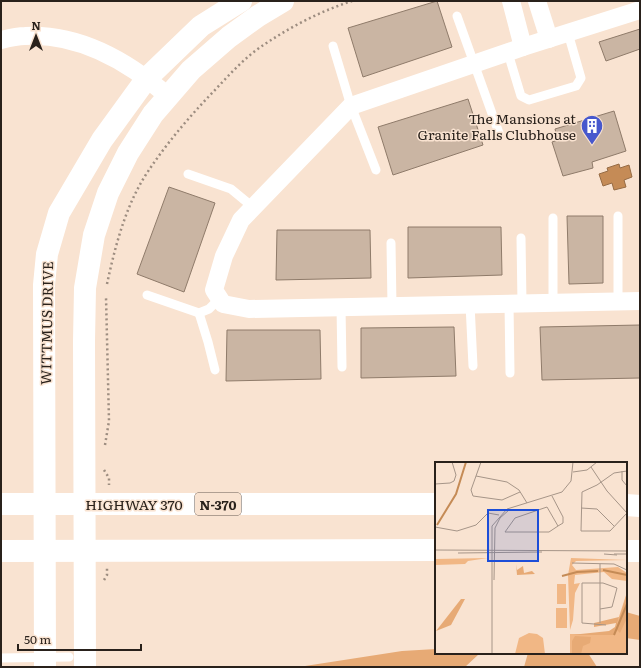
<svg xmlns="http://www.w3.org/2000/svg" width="641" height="668" font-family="Literata,serif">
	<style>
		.forest { fill: #e7aa75 }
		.water { fill: #c58b56; stroke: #966b44 }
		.building { fill: #cab5a3; stroke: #8f7b6a }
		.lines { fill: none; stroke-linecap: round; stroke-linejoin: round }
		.path { stroke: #9d8d80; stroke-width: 2.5; stroke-dasharray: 2 3; stroke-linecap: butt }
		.lane { stroke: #fff; stroke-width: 9 }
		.street { stroke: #fff; stroke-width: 18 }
		.secondary { stroke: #fff; stroke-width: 22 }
		.highway { stroke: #fff; stroke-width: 22 }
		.labels { text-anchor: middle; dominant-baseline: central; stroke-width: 3; stroke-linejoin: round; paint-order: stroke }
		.shield { fill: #f9e3d1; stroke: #675b52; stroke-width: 1 }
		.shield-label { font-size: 13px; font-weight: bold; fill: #29211b }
		.poi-label { font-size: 14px; fill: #29211b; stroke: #f9e3d1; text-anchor: end }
		.street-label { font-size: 14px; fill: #29211b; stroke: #f9e3d1 }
		.inset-river { fill: none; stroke: #c58b56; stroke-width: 2 }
		.inset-road { fill: none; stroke: #a69588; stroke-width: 1 }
		.view { fill: #1d4ed8; fill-opacity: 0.15; stroke: #1d4ed8; stroke-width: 2 }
		.inset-edge { fill: none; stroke: #29211b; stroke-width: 2 }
	</style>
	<rect width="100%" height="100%" fill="#f9e3d1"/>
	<!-- forest -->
	<g class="forest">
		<polygon points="626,612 640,616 640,640 626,638"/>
		<polygon points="436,649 436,653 476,653 479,654 465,667 309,667 305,666 402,651"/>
		<polygon points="528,653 588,653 597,667 524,667"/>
	</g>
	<!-- water -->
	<polygon class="water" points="619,164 620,168 629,165 632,177 624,180 626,187 614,190 612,183 603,186 599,174 608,171 607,168"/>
	<!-- building -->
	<g class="building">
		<polygon points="437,1 452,47 363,77 348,28"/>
		<polygon points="640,29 640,49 606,61 599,42"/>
		<polygon points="468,99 483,145 393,175 378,127"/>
		<polygon points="614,111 626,151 592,162 593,168 563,176 552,142 558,140 555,129"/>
		<polygon points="169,187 215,203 184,292 137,274"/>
		<polygon points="567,216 603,216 603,283 569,284"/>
		<polygon points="408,227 501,227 502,275 408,278"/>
		<polygon points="277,230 370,230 371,278 276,280"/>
		<polygon points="640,325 640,378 542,380 540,327"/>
		<polygon points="454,327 456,376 361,378 361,328"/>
		<polygon points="227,330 320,330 321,379 226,381"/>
	</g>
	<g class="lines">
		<!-- path -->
		<g class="path">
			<path d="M107,284c8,-37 18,-76 38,-108 20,-31 44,-59 69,-85 16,-17 32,-35 51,-47 27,-18 56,-33 87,-43"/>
			<polyline points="105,445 109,421 106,297"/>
			<polyline points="104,470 109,478 109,485"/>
			<polyline points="104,580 107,575 107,568"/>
		</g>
		<!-- lane -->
		<g class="lane">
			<polyline points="457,16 499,133"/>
			<polyline points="333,46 351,106 376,170"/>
			<polyline points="508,53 521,96 529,100 576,86 581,78 568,33"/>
			<polyline points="188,174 231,189 254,208"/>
			<polyline points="618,216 618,301"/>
			<polyline points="553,218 553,302"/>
			<polyline points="521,238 522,303"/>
			<polyline points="391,243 392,306"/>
			<polyline points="147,295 199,313 209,309 220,298"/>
			<polyline points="470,304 473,366"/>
			<polyline points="509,304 510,373"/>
			<polyline points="341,307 342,367"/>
			<polyline points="199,313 208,342 215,370"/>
			<polyline points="1,658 69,657"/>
		</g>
		<!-- street -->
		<g class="street">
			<polyline points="511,1 523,47"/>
			<polyline points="537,1 549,39"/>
			<polyline points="640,10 523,47 351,106 241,220 224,256 214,290 223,304 249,309 640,301"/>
			<path d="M1,40c8,-2 16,-4 24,-4 56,-3 104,26 144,61"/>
		</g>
		<!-- secondary -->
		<g class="secondary">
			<polyline points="45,667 44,285 47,254 59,213 102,140 147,78 201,26 241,1"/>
			<polyline points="85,667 84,341 85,288 94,235 108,193 128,153 153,114 191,70 229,37 258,16 283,1"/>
		</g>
		<!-- highway -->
		<g class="highway">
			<polyline points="1,504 436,504"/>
			<polyline points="626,505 640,506"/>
			<polyline points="1,551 436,550"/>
			<polyline points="626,551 640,551"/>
		</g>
	</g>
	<!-- icons -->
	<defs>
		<g id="building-pin" transform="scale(1.15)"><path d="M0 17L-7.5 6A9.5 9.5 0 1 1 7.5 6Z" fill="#4758cd" stroke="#f9e3d1"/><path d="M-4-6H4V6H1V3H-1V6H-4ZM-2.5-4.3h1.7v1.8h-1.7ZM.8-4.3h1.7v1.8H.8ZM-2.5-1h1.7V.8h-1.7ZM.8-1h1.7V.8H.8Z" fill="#fff"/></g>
	</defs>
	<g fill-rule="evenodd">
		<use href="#building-pin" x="592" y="126"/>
	</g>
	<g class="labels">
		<!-- shield labels -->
		<rect class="shield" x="195" y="493" width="46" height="22" rx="3"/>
		<g class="shield-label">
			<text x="218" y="504">N-370</text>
		</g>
		<!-- poi labels -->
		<g class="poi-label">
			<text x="576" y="118">The Mansions at<tspan x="576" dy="16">Granite Falls Clubhouse</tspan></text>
		</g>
		<!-- street labels -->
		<g class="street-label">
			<text transform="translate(46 323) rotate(-89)">WITTMUS DRIVE</text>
			<text x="134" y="504">HIGHWAY 370</text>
		</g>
	</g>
	<!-- overview -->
	<g transform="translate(435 462)">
		<rect width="192" height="192" fill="#f9e3d1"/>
		<path d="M53,96l-20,3 -3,3 -30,1v-6zM136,96l56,2 -51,1 -4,4 4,5 42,-3 9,6v8l-15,-2 -8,-7 -29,3 -1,9 6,-1 -5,10 -2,27 -3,10 -2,-55zM122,122h9v20h-9zM192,130v62h-57v-20l43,1zM121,146h11v20h-11zM94,171l8,1 6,4 2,16h-30l4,-16z" fill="#f1b785"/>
		<path d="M81,102l1,6 6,-4 1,7 8,-2 3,3 -18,1zM192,131v25l-7,15 -4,-4zM26,137h4l-14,26 -15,6zM184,155l-5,18h-43l38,-4 6,-4 1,-4 -22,4v-4zM140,174l16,1 -1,6 -7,3 -2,8h-9v-13z" fill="#e7aa75"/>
		<path class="inset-river" d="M2,63l19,-31 10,-32M168,108l24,5M127,114l15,-4 21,-1M179,173l13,-31"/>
		<path class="inset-road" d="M46,0l-10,28 2,6 29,4 18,-8M156,5l16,24 20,22M187,9v9l5,6M138,10l14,-2 10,-8M41,14l31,6 12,8 8,13M0,22l15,-1 4,-2 2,-6 -4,-13M117,34l11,21v6l-5,3M112,45l11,19 -9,6h-44l10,-14zM146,46l16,1 17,17M192,51l-17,18h-29l1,-39 15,-7 17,-12 13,-2M0,65l22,4 19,-6 12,-12 11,2M0,88l192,1M23,91l84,-1M169,92l13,1M179,92h13M137,101l42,1 13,6M59,118l1,-52 5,-10 9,-8M165,147l12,-2 5,-19 -14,-5h-21v40l24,2M165,161v-59M57,192v-128l15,-17 55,-17 9,-11 2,-19"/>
		<path class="view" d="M53,48h50v51h-50z"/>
		<rect width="192" height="192" class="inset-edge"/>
	</g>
	<!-- border -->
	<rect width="641" height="668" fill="none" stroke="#29211b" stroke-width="4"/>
	<!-- north arrow -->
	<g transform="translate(36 36)" stroke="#f9e3d1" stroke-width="3" paint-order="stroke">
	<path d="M0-3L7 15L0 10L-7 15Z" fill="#29211b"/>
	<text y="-6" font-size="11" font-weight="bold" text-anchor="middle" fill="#29211b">N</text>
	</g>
	<!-- scale -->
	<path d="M18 644v6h123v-6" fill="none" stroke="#29211b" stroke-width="2"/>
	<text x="24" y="644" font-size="12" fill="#29211b" stroke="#f9e3d1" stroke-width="3" paint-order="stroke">50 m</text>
</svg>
